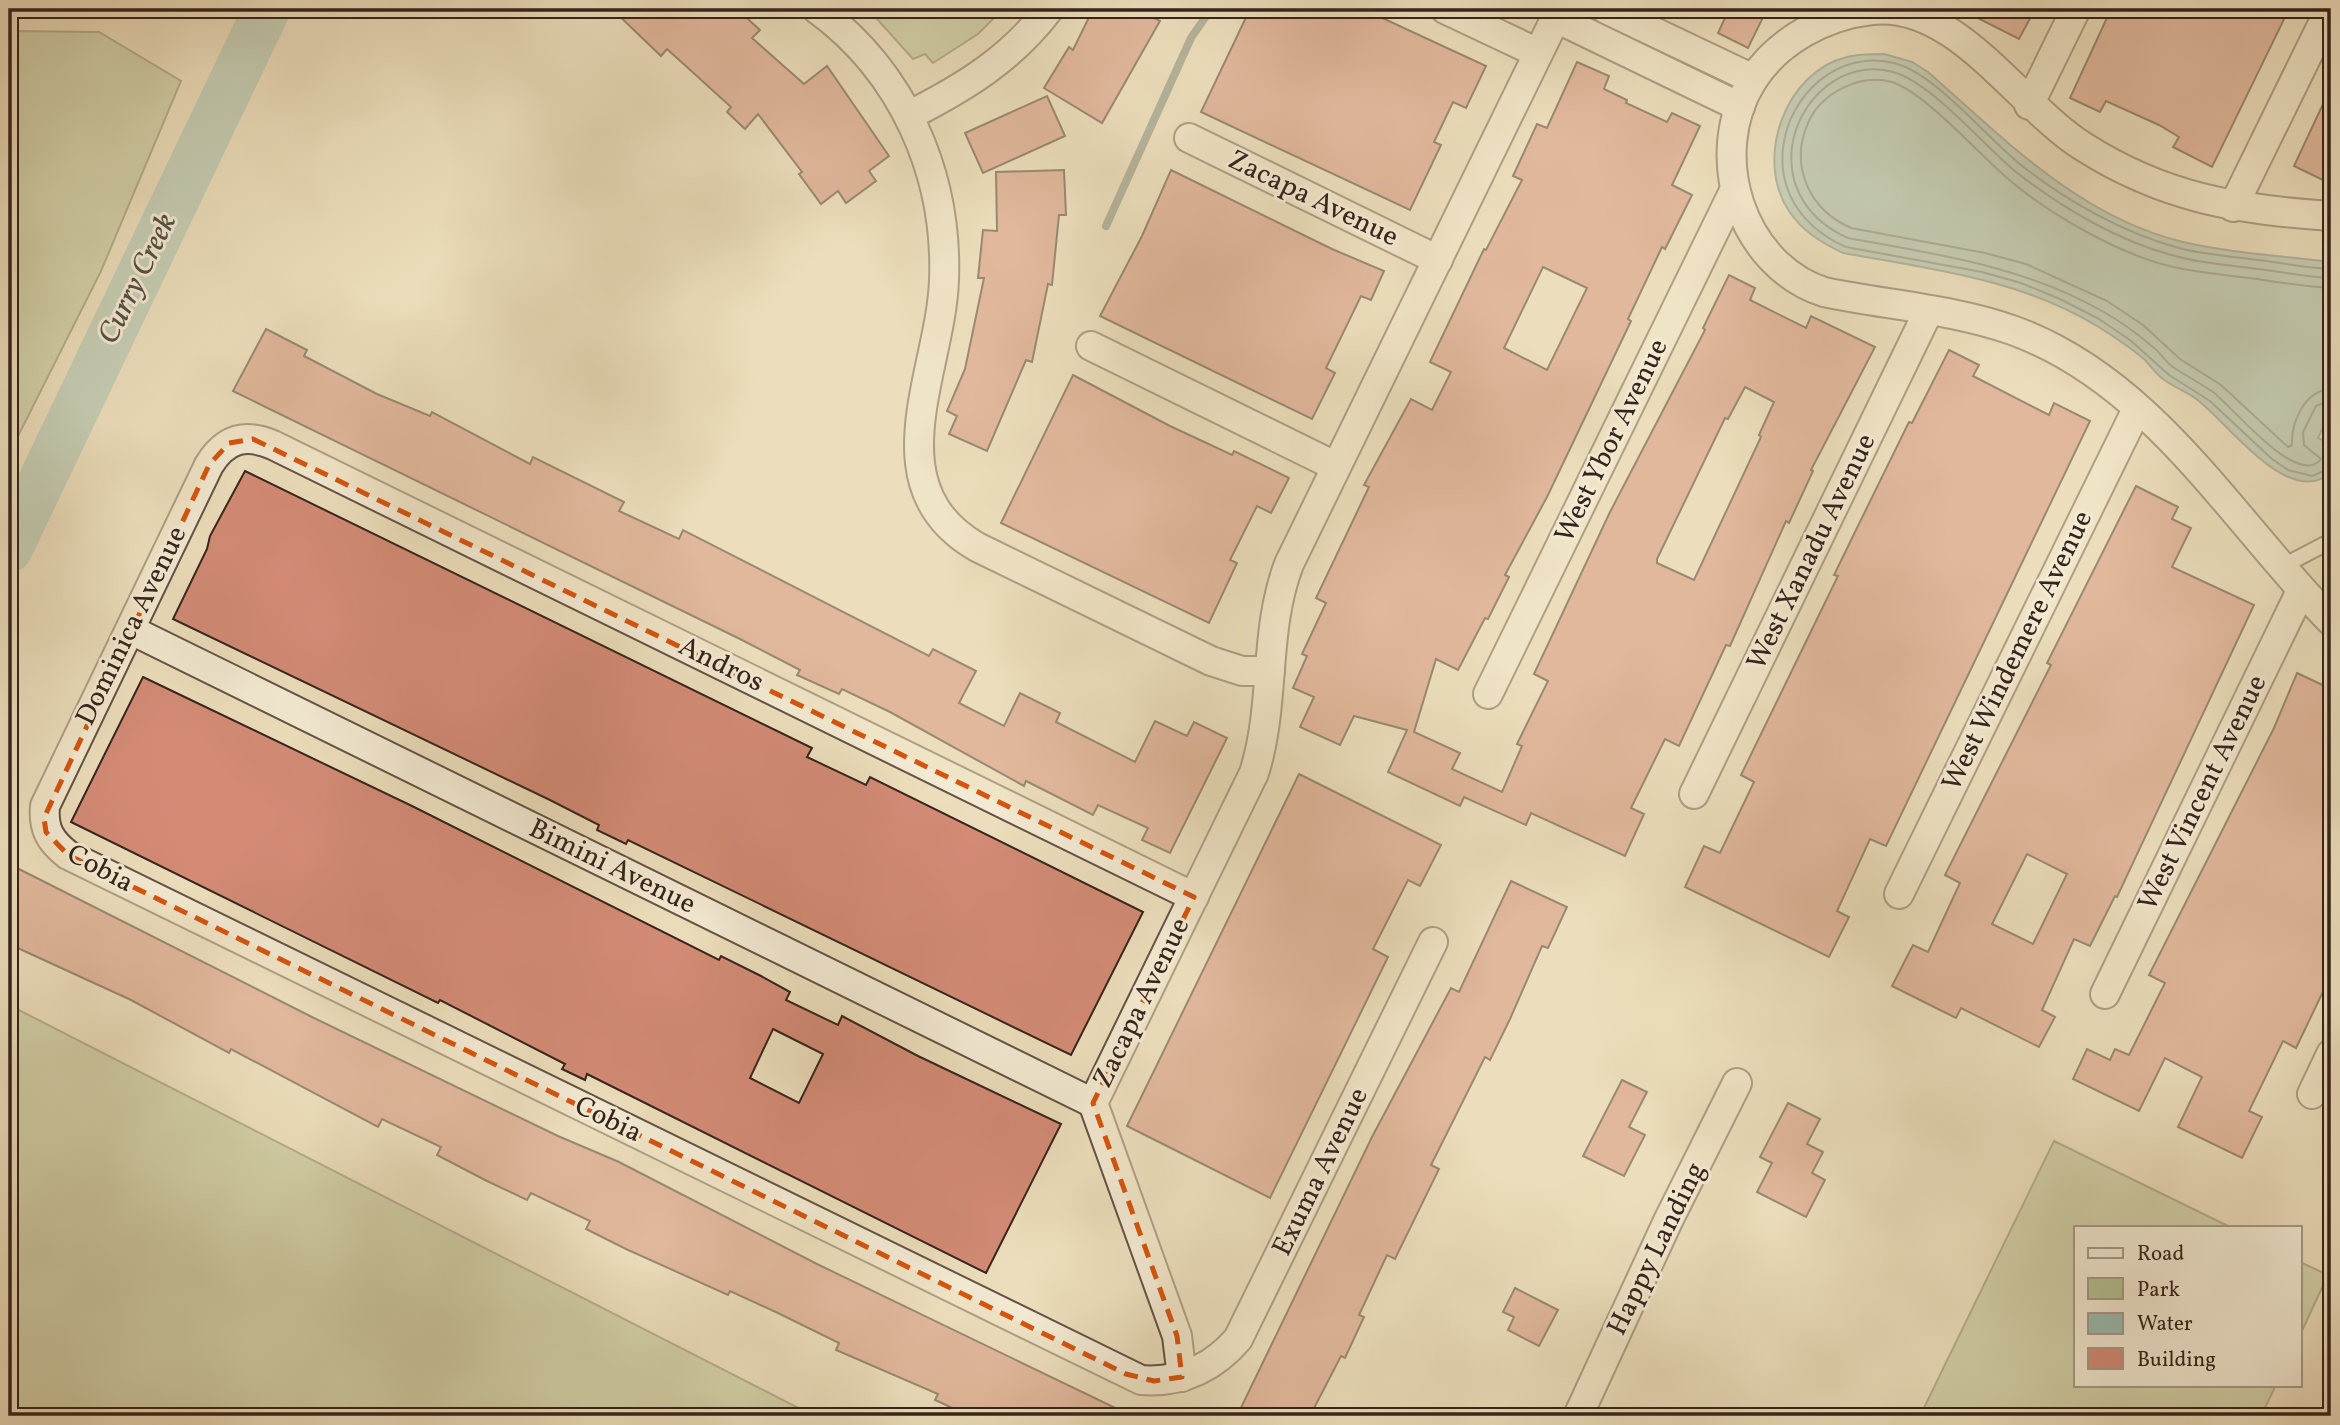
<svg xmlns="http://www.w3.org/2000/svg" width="2340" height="1425" font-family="Vollkorn,serif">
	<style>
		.green { fill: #b4c293; stroke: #757257; stroke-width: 2 }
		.water { fill: #99bcb0; stroke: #717f74; stroke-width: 2 }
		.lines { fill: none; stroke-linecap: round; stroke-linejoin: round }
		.shore { stroke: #687066; stroke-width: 2 }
		.stream { stroke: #717f74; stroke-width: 8 }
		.river { stroke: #99bcb0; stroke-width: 47 }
		.building { fill: #d38b76; stroke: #36231b; stroke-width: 2; fill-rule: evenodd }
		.lane-casing { stroke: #645243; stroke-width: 18 }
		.street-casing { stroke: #645243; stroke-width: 32 }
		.lane { stroke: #f3ead3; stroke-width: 14 }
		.street { stroke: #f3ead3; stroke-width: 28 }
		.marked { fill: none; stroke: #d6540e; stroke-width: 5; stroke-dasharray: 14 9; stroke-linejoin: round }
		.labels { text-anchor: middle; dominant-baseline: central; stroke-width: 6; stroke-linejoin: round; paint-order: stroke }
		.street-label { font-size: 28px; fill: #36231b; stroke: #f3ead3 }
		.water-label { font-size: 30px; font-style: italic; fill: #545148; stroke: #f3ead3 }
	</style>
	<rect width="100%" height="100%" fill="#ecdebc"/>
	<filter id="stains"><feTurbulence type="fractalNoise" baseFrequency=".00286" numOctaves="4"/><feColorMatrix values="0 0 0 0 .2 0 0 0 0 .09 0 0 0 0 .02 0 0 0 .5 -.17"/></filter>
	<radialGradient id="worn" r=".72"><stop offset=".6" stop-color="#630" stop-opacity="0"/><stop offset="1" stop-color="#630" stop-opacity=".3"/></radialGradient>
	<!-- green -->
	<g class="green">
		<polygon points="868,9 1003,9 978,34 933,63 925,54 913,59"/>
		<polygon points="9,31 99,32 181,81 101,271 9,454"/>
		<polygon points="9,1005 814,1416 9,1416"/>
		<polygon points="2054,1141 2230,1227 2076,1227 2076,1385 2276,1385 2261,1416 1920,1416"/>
		<polygon points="2300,1262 2328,1275 2300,1335"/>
	</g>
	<!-- water -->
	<path class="water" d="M1884,54l28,8 16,10c76,67 153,146 255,170 48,11 100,14 148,20v148l-13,28 13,6v28c-41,39 -104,-51 -136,-74 -10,-7 -23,-12 -32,-19 -7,-5 -12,-13 -18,-19 -15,-13 -32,-24 -48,-34 -77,-47 -167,-57 -254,-73 -21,-10 -41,-22 -54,-42 -35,-52 -4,-139 58,-154 11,-3 25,-3 37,-3z"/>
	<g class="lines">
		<!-- shore -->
		<g class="shore">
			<path d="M2331,269c-24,-1 -49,-6 -73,-9 -26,-4 -54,-5 -79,-12 -56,-15 -112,-47 -158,-83 -35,-28 -86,-92 -127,-102 -56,-14 -105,32 -111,85 -5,46 22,81 63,99l136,25 39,11 39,16 39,20 31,21 39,35 41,26 62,58 16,11 24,6 19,-8"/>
			<path d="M2331,278c-24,-1 -49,-6 -73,-9 -26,-4 -54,-5 -79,-12 -58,-14 -117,-49 -163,-85 -33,-27 -85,-90 -123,-100 -50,-14 -95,28 -101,75 -5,42 18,74 56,91 88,16 175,28 254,73 18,10 36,23 52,37 7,5 11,14 19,19 13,9 27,16 40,25 20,15 85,97 108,67l-17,-14 -1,-13 13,-26 15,-6"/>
			<path d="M2331,288c-24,-1 -49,-5 -74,-9 -26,-3 -53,-6 -79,-11 -55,-11 -130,-54 -172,-91 -28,-24 -82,-85 -114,-95 -32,-9 -71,11 -84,41 -19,44 2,87 43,105l134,25 41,11 81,37 36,24 37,34 41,26 67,62 4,-2c-1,-23 13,-55 39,-56"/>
		</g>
		<!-- stream -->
		<polyline class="stream" points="1106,226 1191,38 1211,9"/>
		<!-- river -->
		<polyline class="river" points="9,549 267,9"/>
	</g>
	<!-- building -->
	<g class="building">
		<polygon points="612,9 737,9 760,30 752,38 804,84 827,66 889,156 869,171 876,181 846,203 838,191 821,204 799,174 802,172 758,114 745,129 727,112 731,107 667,49 661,56"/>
		<polygon points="1093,9 1136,9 1160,21 1102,123 1044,88 1069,47 1073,50"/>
		<polygon points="1250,9 1363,9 1486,66 1466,108 1453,102 1434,142 1441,145 1410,210 1201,112"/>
		<polygon points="1729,9 1767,9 1748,48 1718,33"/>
		<polygon points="1960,9 2035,9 2019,39"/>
		<polygon points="2111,9 2289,9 2212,167 2173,147 2179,137 2159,125 2106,101 2100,112 2070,98"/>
		<path d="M1577,62l32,14 -5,13 23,11 -1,3 41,19 5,-9 28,13 -28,59 20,10 -27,54 -3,-2 -34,72 3,2 -84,176 -42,78 4,2 -21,42 -3,-1 -27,52 -22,-11 -22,73 46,21 -8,16 50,23 20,-46 -5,-2 31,-63 -14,-7 76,-162 95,-182 -2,-2 26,-53 26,13 -5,12 56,28 5,-12 64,31 -64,123 2,1 -24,52 -3,-2 -56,125 -4,-1 -47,101 -14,-7 -34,69 13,6 -19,42 -94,-43 -5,12 -62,-28 -4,9 -72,-34 19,-42 -53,-14 -14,29 -40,-18 14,-30 -21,-9 14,-32 -5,-2 24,-51 -10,-5 53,-111 -5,-2 47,-86 21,11 19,-38 -21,-10 54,-113 2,1 36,-70 -9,-4 24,-52 10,4zM1543,267l44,21 -40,82 -43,-22zM1745,387l29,15 -15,33 2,2 -67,143 -37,-17v-4l68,-141 3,1z"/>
		<polygon points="2331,87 2331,184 2294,166"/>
		<polygon points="1047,96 1065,136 983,173 965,133"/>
		<polygon points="1064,170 1066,215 1059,215 1052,285 1048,284 1032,362 1026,360 987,451 949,434 957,416 947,411 965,369 984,278 978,278 983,230 997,231 996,172"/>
		<polygon points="1171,170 1332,249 1384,271 1371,300 1361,296 1326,368 1335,373 1312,419 1100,316 1142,236"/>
		<polygon points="266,329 307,350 304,356 377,394 430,416 432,412 530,464 533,457 624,502 619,511 679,539 683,530 929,656 933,649 976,671 959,703 1004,726 1020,693 1060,713 1056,722 1135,762 1155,721 1187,736 1194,722 1227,738 1170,853 1142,840 1148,828 1098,805 1093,815 1026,781 1024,786 890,712 842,689 839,694 797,675 800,670 740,639 233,391"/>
		<polygon points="1949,350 1979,365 1973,376 2049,415 2054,403 2090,421 1886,846 1870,839 1837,911 1849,917 1829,957 1685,887 1704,846 1720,853 1754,782 1741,775 1838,576 1834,575 1854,534 1909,422 1912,423"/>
		<polygon points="1073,375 1170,426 1232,455 1234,451 1289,478 1271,513 1257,506 1230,560 1237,563 1209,623 1001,523"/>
		<polygon points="245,471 812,748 807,757 866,785 870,777 1143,912 1071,1055 628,840 626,844 597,830 599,825 550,800 173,619 207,549 210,536"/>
		<path d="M2136,486l42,21 -6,12 19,9 -19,39 82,38 -137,292 -2,-1 -25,50 -16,-7 -32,71 13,7 -16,30 -78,-39 -5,10 -64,-32 21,-41 15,7 32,-69 -15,-8 106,-210 -4,-2zM2027,854l40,20 -34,70 -41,-20z"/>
		<polygon points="2297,673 2331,689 2331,975 2296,1048 2283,1041 2249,1111 2262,1117 2242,1158 2178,1127 2202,1077 2165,1058 2139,1111 2073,1079 2087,1049 2110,1060 2115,1049 2129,1055 2165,983 2149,975 2274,728"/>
		<path d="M143,677l269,129 307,154 2,-4 40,20 29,16 -4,8 52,25 4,-9 76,40 143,68 -75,149 -399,-199 -2,6 -23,-11 3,-5 -125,-64 -2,3 -367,-181zM773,1029l50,25 -24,49 -49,-25z"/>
		<polygon points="1299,774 1441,845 1420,886 1408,880 1373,949 1388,957 1270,1198 1127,1126"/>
		<polygon points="9,864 310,1016 558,1136 619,1162 817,1264 1132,1416 970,1416 935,1400 938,1394 836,1350 839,1343 780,1314 730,1291 728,1295 626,1249 586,1229 590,1221 531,1193 527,1200 487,1181 437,1155 441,1147 382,1119 378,1127 231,1049 229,1053 131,1000 9,944"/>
		<polygon points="1511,881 1567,907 1548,948 1542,946 1510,1019 1490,1060 1485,1057 1431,1165 1439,1169 1395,1259 1387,1255 1359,1315 1364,1317 1345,1358 1341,1356 1310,1416 1237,1416 1372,1137 1451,988 1459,992"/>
		<polygon points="1622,1080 1647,1092 1629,1127 1645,1135 1624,1176 1583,1156"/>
		<polygon points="1788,1103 1820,1119 1807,1144 1823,1152 1812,1173 1825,1180 1806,1217 1757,1192 1772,1163 1760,1157"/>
		<polygon points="1515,1288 1558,1310 1539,1346 1508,1330 1514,1317 1503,1312"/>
	</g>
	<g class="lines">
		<!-- lane casing -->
		<g class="lane-casing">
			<polyline id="lane" points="2281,567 2331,541"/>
		</g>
		<!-- street casing -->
		<g class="street-casing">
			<g id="street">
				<path d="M817,9c86,63 131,165 127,271 -3,91 -72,206 33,267l234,114 31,10h28"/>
				<polyline points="1445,9 1538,53"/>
				<polyline points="1606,9 1753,79"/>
				<polyline points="1556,18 1740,107"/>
				<polyline points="2029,105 2076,9"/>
				<path d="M910,115c55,-28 101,-56 139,-106"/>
				<polyline points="1189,138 1438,260"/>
				<polyline points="2233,207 2330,9"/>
				<path d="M2331,216c-92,-6 -167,-18 -247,-69 -66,-41 -127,-146 -212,-137 -47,5 -95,31 -120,71 -46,74 -11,184 72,211 62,13 128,17 188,38 140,50 220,190 319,291"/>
				<polyline points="1091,346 1335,466"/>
				<polyline points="131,630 1093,1103"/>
				<polyline points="1488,694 1735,189"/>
				<polyline points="1694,794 1929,310"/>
				<polyline points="1899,894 2137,409"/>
				<path d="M1194,897l-921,-452c-28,-12 -48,-6 -64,20l-164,341c-2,23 5,35 23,49l1073,525c39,3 71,-11 97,-41l195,-397"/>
				<polyline points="2105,994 2301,591"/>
				<polyline points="2312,1094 2331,1054"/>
				<path d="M1182,1377l-5,-41 -84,-233 161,-330c22,-69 9,-141 35,-209l271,-555"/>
				<polyline points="1578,1416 1668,1221 1737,1083"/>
			</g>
		</g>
		<!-- lane -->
		<use href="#lane" class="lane"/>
		<!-- street -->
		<use href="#street" class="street"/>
	</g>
	<!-- marked area -->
	<path d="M0 0H2340V1425H0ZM253,439l941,458 -101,206 84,233 5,41 -28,4 -28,-7 -1058,-519 -22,-23 -2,-14 165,-353 20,-22z" fill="#ecdebc" fill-opacity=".55" fill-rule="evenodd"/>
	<path class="marked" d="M253,439l941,458 -101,206 84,233 5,41 -28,4 -28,-7 -1058,-519 -22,-23 -2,-14 165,-353 20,-22z"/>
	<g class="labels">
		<!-- street labels -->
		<g class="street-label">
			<text transform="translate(1313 199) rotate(26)">Zacapa Avenue</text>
			<text transform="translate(1612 441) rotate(-64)">West Ybor Avenue</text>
			<text transform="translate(1812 552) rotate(-64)">West Xanadu Avenue</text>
			<text transform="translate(132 626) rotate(-64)">Dominica Avenue</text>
			<text transform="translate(2018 651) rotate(-64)">West Windemere Avenue</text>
			<text transform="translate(721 665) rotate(26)">Andros</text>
			<text transform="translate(2203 793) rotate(-64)">West Vincent Avenue</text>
			<text transform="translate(612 867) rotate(26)">Bimini Avenue</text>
			<text transform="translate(100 869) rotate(28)">Cobia</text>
			<text transform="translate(1142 1003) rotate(-64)">Zacapa Avenue</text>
			<text transform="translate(608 1120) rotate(26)">Cobia</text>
			<text transform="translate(1321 1172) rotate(-64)">Exuma Avenue</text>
			<text transform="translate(1657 1249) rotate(-64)">Happy Landing</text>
		</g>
		<!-- water labels -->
		<g class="water-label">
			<text transform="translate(138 279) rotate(-64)">Curry Creek</text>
		</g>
	</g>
	<!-- margin -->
	<rect width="2340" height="1425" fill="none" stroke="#ecdebc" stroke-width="35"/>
	<rect x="10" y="10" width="2319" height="1404" fill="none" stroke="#36231b" stroke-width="3.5"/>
	<rect x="18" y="18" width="2305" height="1390" fill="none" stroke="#36231b" stroke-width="2"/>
	<!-- legend -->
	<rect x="2074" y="1226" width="228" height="161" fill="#f3ead3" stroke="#a79a89" stroke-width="2"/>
	<rect x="2088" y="1248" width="35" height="10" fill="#f3ead3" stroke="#a79a89" stroke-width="2"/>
	<text x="2137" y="1260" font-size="21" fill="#36231b">Road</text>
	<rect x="2088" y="1278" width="35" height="21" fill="#b4c293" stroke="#a79a89" stroke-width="2"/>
	<text x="2137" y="1296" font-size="21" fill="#36231b">Park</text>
	<rect x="2088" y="1313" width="35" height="21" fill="#99bcb0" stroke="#a79a89" stroke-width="2"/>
	<text x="2137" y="1330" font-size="21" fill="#36231b">Water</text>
	<rect x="2088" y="1348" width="35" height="21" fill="#d38b76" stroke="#a79a89" stroke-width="2"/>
	<text x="2137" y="1366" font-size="21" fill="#36231b">Building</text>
	<rect width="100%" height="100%" filter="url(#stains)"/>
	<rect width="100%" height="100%" fill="url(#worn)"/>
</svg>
